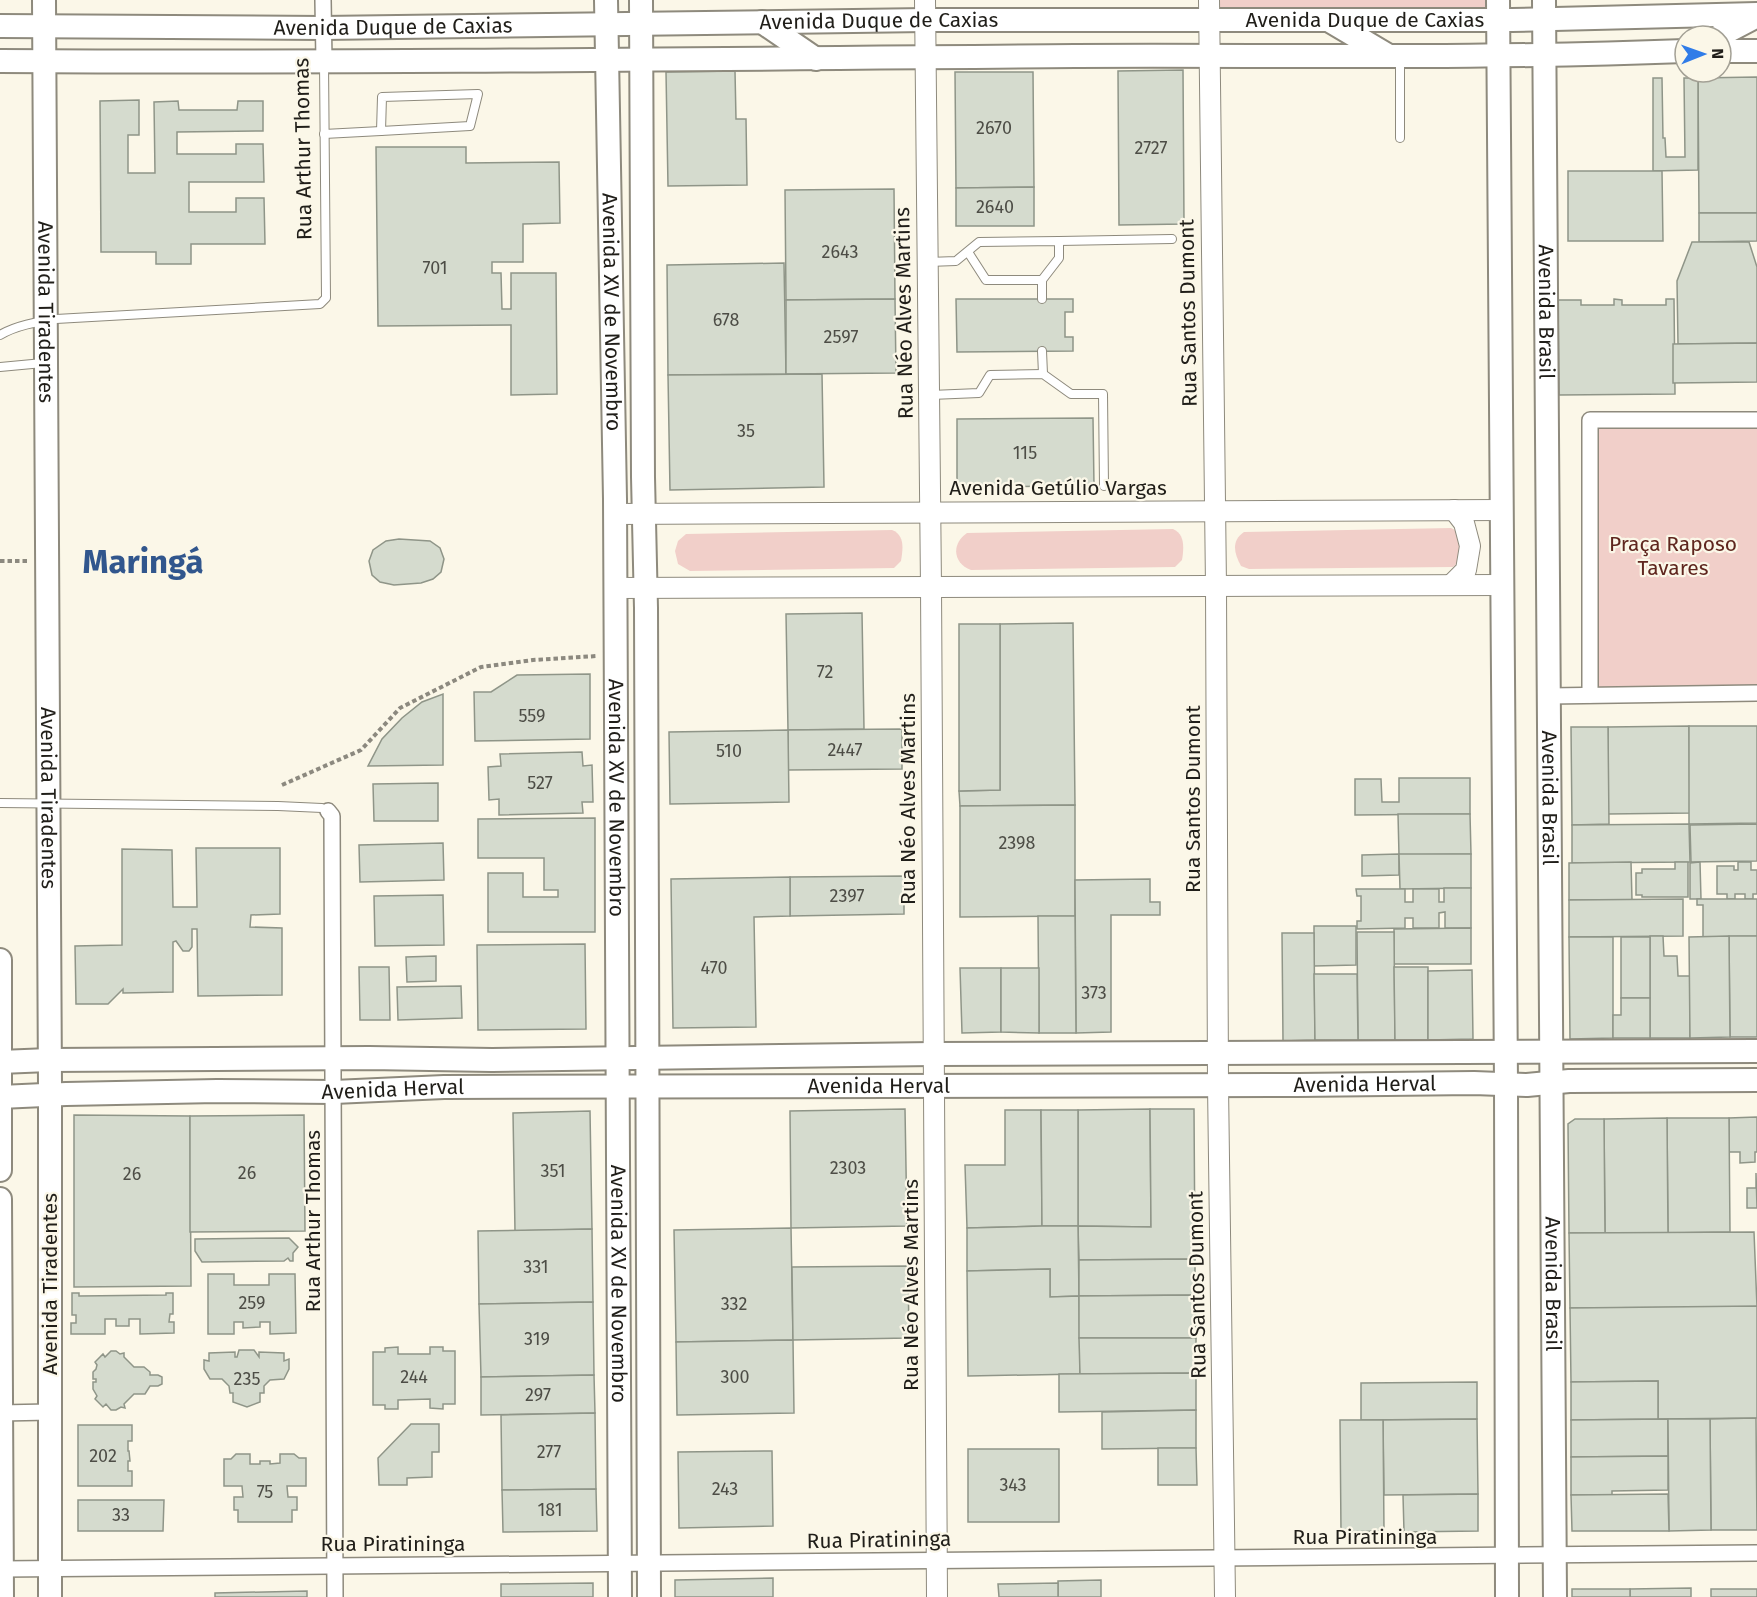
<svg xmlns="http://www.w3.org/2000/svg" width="1757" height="1597" font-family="'Fira Sans',sans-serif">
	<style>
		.green { fill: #f1cfc9 }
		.building { fill: #d5dbce; stroke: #8f9588; stroke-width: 1.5 }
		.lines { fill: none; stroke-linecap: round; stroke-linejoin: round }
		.service-casing { stroke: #8e8a7d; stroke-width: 10 }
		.minor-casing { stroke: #8e8a7d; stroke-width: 18 }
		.tertiary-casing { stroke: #8e8a7d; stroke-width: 22 }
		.secondary-casing { stroke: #8e8a7d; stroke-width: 26 }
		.path { stroke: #8c897f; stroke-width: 4; stroke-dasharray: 4.5 3; stroke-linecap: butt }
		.service { stroke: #fff; stroke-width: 8 }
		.minor { stroke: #fff; stroke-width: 15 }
		.tertiary { stroke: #fff; stroke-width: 20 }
		.secondary { stroke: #fff; stroke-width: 22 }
		.labels { text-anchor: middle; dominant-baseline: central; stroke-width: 4.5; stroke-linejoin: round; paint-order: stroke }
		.number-label { font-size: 18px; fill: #4d4d46 }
		.street-label { font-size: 21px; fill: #201e19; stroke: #fbf7e8 }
		.park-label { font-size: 21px; fill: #5f261e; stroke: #fbf7e8 }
		.town-label { font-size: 33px; font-weight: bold; fill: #31568d; stroke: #fbf7e8 }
	</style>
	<rect width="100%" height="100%" fill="#fbf7e8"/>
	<!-- green -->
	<g class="green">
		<polygon points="1209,0 1498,0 1498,20 1227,21"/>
		<polygon points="1590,420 1757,420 1757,693 1590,695"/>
		<path d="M1451,528c15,6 13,30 2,39l-204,2 -8,-3c-7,-13 -10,-25 3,-34z"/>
		<path d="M1173,529c12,5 11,19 9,31l-7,7 -204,3c-18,-7 -20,-26 -4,-37z"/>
		<path d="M892,530c13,5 11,19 9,31l-7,7 -204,3 -12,-7 -3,-13 3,-10 8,-7z"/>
	</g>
	<!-- building -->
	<g class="building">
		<polygon points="1183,70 1184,224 1119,225 1118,71"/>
		<polygon points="735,71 736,119 746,119 747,185 668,186 666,72"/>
		<polygon points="955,72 1033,72 1034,187 956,188"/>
		<polygon points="1757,77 1757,213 1699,213 1698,78"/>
		<polygon points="1653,78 1662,78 1663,138 1665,138 1666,157 1685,157 1684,78 1698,78 1698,170 1653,171"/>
		<polygon points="139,100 139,135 128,135 128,173 155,173 154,102 178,101 179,110 237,110 238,101 263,101 263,131 177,132 177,154 236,154 236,144 263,144 264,182 189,182 189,212 236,212 236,198 264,198 265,244 191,244 191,264 156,264 156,252 101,252 100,101"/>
		<polygon points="376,147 466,147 466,163 559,162 560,223 523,224 523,262 492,262 492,273 501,273 502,309 511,309 511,273 556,273 557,394 511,395 511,325 378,326"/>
		<polygon points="1568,171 1662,171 1663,241 1568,241"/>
		<polygon points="1034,187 1034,226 956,226 956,188"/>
		<polygon points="894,189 895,299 786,300 785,190"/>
		<polygon points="1699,213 1757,213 1757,241 1699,242"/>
		<polygon points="1692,242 1749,242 1757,267 1757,343 1678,344 1677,281"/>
		<polygon points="784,263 786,374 668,375 667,265"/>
		<polygon points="895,299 896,373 786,374 786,300"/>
		<polygon points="956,299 1073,299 1073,312 1065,312 1065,337 1073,337 1073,351 957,352"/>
		<polygon points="1614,299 1622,300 1622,305 1666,305 1666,299 1674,299 1675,394 1559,395 1558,300 1581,300 1581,305 1614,305"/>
		<polygon points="1757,343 1757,382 1673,383 1673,344"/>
		<polygon points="822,374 824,487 670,490 668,375"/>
		<polygon points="1093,418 1094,486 957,487 957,419"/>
		<polygon points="399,539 430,541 440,548 444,559 441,572 433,579 421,583 394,585 380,582 372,575 369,561 373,550 386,541"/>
		<polygon points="862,613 864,729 788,730 786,614"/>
		<polygon points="1073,623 1075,805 960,806 959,791 1000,790 1000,624"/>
		<polygon points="959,624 1000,624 1000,790 959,791"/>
		<polygon points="590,674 590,739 475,741 474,692 491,692 517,675"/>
		<polygon points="443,694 443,765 368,766 382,739 402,718 422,702"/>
		<polygon points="1689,726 1690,813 1608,814 1608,727"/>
		<polygon points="1689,726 1757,726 1757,823 1689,824"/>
		<polygon points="1571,727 1608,727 1609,824 1572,825"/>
		<polygon points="902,729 902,769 788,770 788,730"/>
		<polygon points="788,730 789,802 670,804 669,732"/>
		<polygon points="582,752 583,766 592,765 593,802 582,802 583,813 499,815 499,799 489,800 488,767 501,766 500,754"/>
		<polygon points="1399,778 1470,778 1470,814 1355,815 1355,779 1381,779 1382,802 1399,802"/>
		<polygon points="438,783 438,821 374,821 373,784"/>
		<polygon points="1075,805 1075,916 960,917 960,806"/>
		<polygon points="1398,814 1470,814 1471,854 1399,855"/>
		<polygon points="595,818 595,932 488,932 488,873 523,873 523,897 558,897 558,890 544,890 544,858 478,858 478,819"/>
		<polygon points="1689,824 1690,862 1572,863 1572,825"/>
		<polygon points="1757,824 1757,861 1691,862 1690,825"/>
		<polygon points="443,843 444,880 360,882 359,845"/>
		<polygon points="196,848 280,848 280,914 251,915 250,927 282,928 282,995 198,996 197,929 192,929 192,947 189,951 183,951 176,941 173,942 173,992 123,993 123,989 108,1004 76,1004 75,946 122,945 122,849 172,850 173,907 197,907"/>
		<polygon points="1399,854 1399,875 1362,876 1362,855"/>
		<polygon points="1399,854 1471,854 1471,888 1400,889"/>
		<polygon points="1631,862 1632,900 1569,900 1569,863"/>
		<polygon points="1675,862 1688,862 1688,897 1642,897 1642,895 1636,895 1636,873 1642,873 1642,869 1675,869"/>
		<polygon points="1700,862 1701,899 1690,899 1690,863"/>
		<polygon points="1738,862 1751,862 1751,870 1757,870 1757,894 1753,894 1753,899 1745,899 1745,894 1735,894 1735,899 1727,899 1727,894 1717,894 1717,866 1734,866 1734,870 1738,870"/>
		<polygon points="904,876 904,914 790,916 790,877"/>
		<polygon points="790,877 790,916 754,917 756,1027 673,1028 671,879"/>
		<polygon points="1150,879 1150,902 1160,902 1160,915 1111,915 1111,1032 1076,1033 1075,880"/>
		<polygon points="1444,888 1471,888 1471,928 1445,928 1445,912 1439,913 1439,928 1413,928 1413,918 1405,918 1405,928 1357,929 1357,921 1361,921 1361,896 1357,896 1356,889 1405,889 1405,902 1413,902 1413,889 1439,889 1439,902 1444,902"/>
		<polygon points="443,895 444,945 375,946 374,896"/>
		<polygon points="1683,899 1683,936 1569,937 1569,900"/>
		<polygon points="1697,899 1757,899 1757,936 1703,937 1703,905 1697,905"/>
		<polygon points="1038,916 1075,916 1076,1033 1039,1033"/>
		<polygon points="1314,926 1356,926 1356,965 1314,966"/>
		<polygon points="1471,928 1471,964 1394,964 1394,929"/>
		<polygon points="1357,932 1394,932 1395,1040 1358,1040"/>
		<polygon points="1282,933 1314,933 1315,1040 1283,1041"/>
		<polygon points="1650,936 1663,936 1664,956 1677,956 1678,976 1690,976 1690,1038 1650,1038"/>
		<polygon points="1729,936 1757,936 1757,1037 1730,1037"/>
		<polygon points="1729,936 1730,1037 1690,1038 1689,937"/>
		<polygon points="1569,937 1613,937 1613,1038 1570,1039"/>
		<rect x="1621" y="937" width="29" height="61"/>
		<polygon points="585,944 586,1029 478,1030 477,945"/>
		<polygon points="436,956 436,981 407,982 406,957"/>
		<polygon points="359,967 389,967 390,1020 360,1020"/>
		<polygon points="1394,967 1428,967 1428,1040 1395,1040"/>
		<polygon points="960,968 1001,968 1001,1032 962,1033"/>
		<polygon points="1001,968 1039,968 1039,1033 1001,1032"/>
		<polygon points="1472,970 1473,1039 1428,1040 1428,971"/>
		<polygon points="1314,974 1357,974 1358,1040 1315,1040"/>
		<polygon points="461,986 462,1018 398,1020 397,987"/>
		<polygon points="1621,998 1650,998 1650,1038 1613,1038 1613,1015 1621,1015"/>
		<polygon points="905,1109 907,1226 791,1228 790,1111"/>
		<polygon points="1150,1109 1151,1227 1078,1226 1078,1110"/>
		<polygon points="1150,1109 1194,1109 1195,1259 1079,1260 1078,1226 1151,1227"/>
		<polygon points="1005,1110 1041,1110 1042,1226 967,1228 965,1165 1005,1165"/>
		<polygon points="1041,1110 1078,1110 1078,1226 1042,1226"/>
		<polygon points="590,1111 592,1229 515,1231 513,1113"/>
		<polygon points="74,1115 190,1116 191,1286 74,1287"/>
		<polygon points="304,1115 305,1231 190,1232 190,1116"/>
		<polygon points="1757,1117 1757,1152 1755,1152 1755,1162 1740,1163 1740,1152 1729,1152 1729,1118"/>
		<polygon points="1667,1118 1729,1118 1730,1232 1668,1233"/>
		<polygon points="1667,1118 1668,1233 1605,1233 1604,1119"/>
		<polygon points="1575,1119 1604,1119 1605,1233 1569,1233 1568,1124"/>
		<polygon points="1756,1173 1757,1208 1747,1208 1747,1188 1756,1188"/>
		<polygon points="1042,1226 1078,1226 1079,1296 1050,1297 1050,1269 967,1271 967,1228"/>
		<polygon points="791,1228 793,1340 676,1342 674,1230"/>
		<polygon points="592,1229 593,1302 479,1304 478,1231"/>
		<polygon points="1754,1232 1757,1307 1570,1308 1569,1233"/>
		<polygon points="289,1238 298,1247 293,1253 293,1261 290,1261 288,1258 284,1261 202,1262 195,1251 195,1239"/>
		<polygon points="1195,1259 1195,1295 1079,1296 1079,1260"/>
		<polygon points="908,1266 909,1338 793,1340 792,1267"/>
		<polygon points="1050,1269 1050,1297 1079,1296 1080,1374 968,1376 967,1271"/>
		<polygon points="208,1274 234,1274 234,1285 269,1285 269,1274 295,1274 296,1333 270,1334 270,1322 260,1322 260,1327 243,1328 243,1322 234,1322 234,1334 208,1334"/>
		<polygon points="72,1293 79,1293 79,1296 166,1295 166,1293 173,1293 173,1314 170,1314 169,1322 174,1322 174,1333 140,1334 140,1319 129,1319 129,1326 116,1326 116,1319 105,1319 105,1334 71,1334 71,1323 76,1323 76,1315 72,1315"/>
		<polygon points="1195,1295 1196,1338 1079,1338 1079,1296"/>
		<polygon points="593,1302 594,1375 481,1377 479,1304"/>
		<polygon points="1757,1306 1757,1418 1658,1419 1658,1381 1571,1382 1570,1308"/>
		<polygon points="1079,1338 1196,1338 1196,1373 1080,1374"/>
		<polygon points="793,1340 794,1413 677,1415 676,1342"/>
		<polygon points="398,1347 398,1354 430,1354 430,1347 443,1347 443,1351 455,1351 455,1404 443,1404 443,1409 430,1408 430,1399 398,1400 398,1409 385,1409 385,1405 373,1405 373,1352 385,1352 385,1348"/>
		<polygon points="239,1350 254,1350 259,1357 259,1352 284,1353 284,1361 289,1359 289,1369 284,1379 270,1380 264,1386 264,1393 260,1393 260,1402 247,1407 233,1402 233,1393 230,1393 229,1386 222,1379 210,1379 204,1369 204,1360 209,1361 209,1353 235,1352 235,1357 237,1357"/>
		<polygon points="111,1351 116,1351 120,1354 124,1353 124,1357 134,1367 144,1367 150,1372 150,1375 158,1375 162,1377 162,1384 158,1386 150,1386 145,1394 134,1394 124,1404 125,1408 121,1407 116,1410 111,1410 106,1404 103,1407 95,1399 97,1396 93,1389 93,1382 96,1382 96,1379 93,1379 93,1372 96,1369 97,1365 95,1362 103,1354 105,1357"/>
		<polygon points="1196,1373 1196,1410 1059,1412 1059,1374"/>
		<polygon points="594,1375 595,1413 481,1415 481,1377"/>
		<polygon points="1658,1381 1658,1419 1571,1420 1571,1382"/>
		<polygon points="1477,1382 1477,1419 1361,1420 1361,1383"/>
		<polygon points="1196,1410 1196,1448 1102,1449 1102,1412"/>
		<polygon points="595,1413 596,1489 502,1490 501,1415"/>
		<polygon points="1756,1418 1757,1530 1711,1530 1710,1419"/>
		<polygon points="1477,1419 1478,1494 1384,1495 1383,1420"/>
		<polygon points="1668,1419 1668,1456 1571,1457 1571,1420"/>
		<polygon points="1668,1419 1710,1419 1711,1530 1669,1531"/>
		<polygon points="1340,1420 1383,1420 1384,1531 1341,1532"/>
		<polygon points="411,1424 439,1424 439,1452 432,1452 432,1477 407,1478 407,1485 379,1485 378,1458"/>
		<polygon points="78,1425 132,1425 132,1441 128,1441 128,1451 129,1451 130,1461 128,1461 128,1471 132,1471 132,1486 78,1486"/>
		<polygon points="1158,1448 1196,1448 1197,1485 1158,1485"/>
		<rect x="968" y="1449" width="91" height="73"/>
		<polygon points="772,1451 773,1526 679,1528 678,1452"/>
		<polygon points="236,1454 250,1454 250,1464 260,1464 260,1461 270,1461 270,1464 280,1463 280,1454 294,1454 299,1458 306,1458 306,1486 287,1486 288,1497 297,1497 297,1510 292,1510 292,1522 238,1522 238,1510 234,1510 234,1497 243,1497 242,1486 224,1486 224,1459 231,1459"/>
		<polygon points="1668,1456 1668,1490 1612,1491 1612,1495 1571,1495 1571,1457"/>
		<polygon points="596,1489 597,1531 503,1532 502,1490"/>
		<polygon points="1478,1494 1478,1531 1404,1532 1403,1495"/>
		<polygon points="1668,1494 1669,1531 1572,1531 1571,1495"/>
		<polygon points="78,1500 164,1500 163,1531 78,1531"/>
		<polygon points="773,1578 773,1597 675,1597 675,1580"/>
		<polygon points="1101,1580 1101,1597 1058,1597 1058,1581"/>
		<polygon points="593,1583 593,1597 501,1597 501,1584"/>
		<polygon points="1058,1583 1058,1597 999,1597 998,1584"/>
		<polygon points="1691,1588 1691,1597 1630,1597 1630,1589"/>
		<rect x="1572" y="1589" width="58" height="8"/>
		<rect x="1711" y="1589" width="46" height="8"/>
		<polygon points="307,1591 307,1597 215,1597 215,1593"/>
	</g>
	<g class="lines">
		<!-- service casing -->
		<g class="service-casing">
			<g id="service">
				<polyline points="1400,58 1400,138"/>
				<polygon points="478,94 470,126 381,131 382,97"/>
				<polyline points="324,134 381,131"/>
				<polyline points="1059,241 1172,239"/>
				<polyline points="968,252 986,280 1042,280"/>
				<polyline points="928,262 956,261 979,242 1059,241 1059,258 1042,280 1042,299"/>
				<path d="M0,335c17,-10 37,-13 56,-16l264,-15 6,-6 -2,-236"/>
				<polyline points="1042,351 1043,374"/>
				<polyline points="0,367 43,363"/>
				<polyline points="931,395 979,393 990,375 1043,374 1071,394 1103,394 1104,486"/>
				<polyline points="0,803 278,806 322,808 328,811"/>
			</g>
		</g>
		<!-- minor casing -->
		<g class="minor-casing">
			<g id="minor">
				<polyline points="323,0 324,61"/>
				<polyline points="1590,695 1590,420 1757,420"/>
				<polyline points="1549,696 1757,693"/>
				<polyline points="328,811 332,816 335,1597"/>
				<polyline points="0,1413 50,1412"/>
				<polyline points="2,1569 1757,1553"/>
			</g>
		</g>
		<!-- tertiary casing -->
		<g class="tertiary-casing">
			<g id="tertiary">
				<polyline points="925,0 931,587 937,1597"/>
				<polyline points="1209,0 1216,586 1218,1085 1225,1597"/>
				<polyline points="615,514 1502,510"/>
				<polyline points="1451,585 1466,570 1470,546 1464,523 1454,510"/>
				<polyline points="615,588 1503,585"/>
			</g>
		</g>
		<!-- secondary casing -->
		<g class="secondary-casing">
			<g id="secondary">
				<path id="s1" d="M44,0l6,1086v511"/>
				<path id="s2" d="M606,0l9,499 5,1098"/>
				<polyline points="641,0 643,477 646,608 649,1597"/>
				<polyline points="1498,0 1506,1083 1507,1597"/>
				<path id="s3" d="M1544,0l11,1597"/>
				<polyline points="1330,21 1389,56"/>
				<polyline points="762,22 816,59"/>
				<path id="s4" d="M0,26l323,2 603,-8h586l245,-6"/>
				<polyline points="1719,36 1755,17"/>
				<polyline points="1721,51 1757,51"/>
				<path d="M0,61c358,2 717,-2 1075,-5 204,-1 407,3 610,-5"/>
				<polyline points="0,960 0,1170"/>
				<polyline points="0,1062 49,1060 369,1058 492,1060 933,1054 1757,1051"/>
				<path id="s5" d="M0,1097l66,-3 151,-3 117,1 110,-5 854,-2 176,-2 53,2 42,-4 188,-1"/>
				<polyline points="0,1199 2,1597"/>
			</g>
		</g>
		<!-- path -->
		<g class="path">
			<polyline points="0,561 28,561"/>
			<polyline points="282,785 361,750 400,708 481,667 533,660 597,656"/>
		</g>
		<!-- service -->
		<use href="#service" class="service"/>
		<!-- minor -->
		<use href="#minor" class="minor"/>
		<!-- tertiary -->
		<use href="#tertiary" class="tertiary"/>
		<!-- secondary -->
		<use href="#secondary" class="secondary"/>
	</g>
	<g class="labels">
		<!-- number labels -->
		<g class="number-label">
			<text x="994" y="128">2670</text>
			<text x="1151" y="148">2727</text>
			<text x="995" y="207">2640</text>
			<text x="840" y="252">2643</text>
			<text x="435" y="268">701</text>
			<text x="726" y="320">678</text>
			<text x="841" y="337">2597</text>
			<text x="746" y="431">35</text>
			<text x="1025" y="453">115</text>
			<text x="825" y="672">72</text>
			<text x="532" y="716">559</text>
			<text x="845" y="750">2447</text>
			<text x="729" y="751">510</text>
			<text x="540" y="783">527</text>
			<text x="1017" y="843">2398</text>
			<text x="847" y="896">2397</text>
			<text x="714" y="968">470</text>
			<text x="1094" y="993">373</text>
			<text x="848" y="1168">2303</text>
			<text x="553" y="1171">351</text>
			<text x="247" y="1173">26</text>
			<text x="132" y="1174">26</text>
			<text x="536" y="1267">331</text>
			<text x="252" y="1303">259</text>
			<text x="734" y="1304">332</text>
			<text x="537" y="1339">319</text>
			<text x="414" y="1377">244</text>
			<text x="735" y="1377">300</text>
			<text x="247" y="1379">235</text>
			<text x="538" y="1395">297</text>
			<text x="549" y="1452">277</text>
			<text x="103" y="1456">202</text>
			<text x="1013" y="1485">343</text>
			<text x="725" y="1489">243</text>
			<text x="265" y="1492">75</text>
			<text x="550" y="1510">181</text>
			<text x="121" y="1515">33</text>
		</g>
		<!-- street labels -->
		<g class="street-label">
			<text stroke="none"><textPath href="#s4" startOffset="1365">Avenida Duque de Caxias</textPath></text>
			<text stroke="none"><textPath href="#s4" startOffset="879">Avenida Duque de Caxias</textPath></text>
			<text stroke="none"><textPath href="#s4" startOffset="393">Avenida Duque de Caxias</textPath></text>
			<text transform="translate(303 149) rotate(-91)">Rua Arthur Thomas</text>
			<text stroke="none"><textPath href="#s1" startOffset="312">Avenida Tiradentes</textPath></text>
			<text stroke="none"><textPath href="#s2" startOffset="312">Avenida XV de Novembro</textPath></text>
			<text transform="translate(904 313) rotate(-91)">Rua Néo Alves Martins</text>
			<text transform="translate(1188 313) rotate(-91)">Rua Santos Dumont</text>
			<text stroke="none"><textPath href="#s3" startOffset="312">Avenida Brasil</textPath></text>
			<text x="1058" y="488">Avenida Getúlio Vargas</text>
			<text stroke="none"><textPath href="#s2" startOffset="798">Avenida XV de Novembro</textPath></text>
			<text stroke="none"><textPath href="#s1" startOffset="798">Avenida Tiradentes</textPath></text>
			<text transform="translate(908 799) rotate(-90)">Rua Néo Alves Martins</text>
			<text transform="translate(1193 799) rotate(-90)">Rua Santos Dumont</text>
			<text stroke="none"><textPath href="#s3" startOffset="798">Avenida Brasil</textPath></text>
			<text stroke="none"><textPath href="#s5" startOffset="1365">Avenida Herval</textPath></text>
			<text stroke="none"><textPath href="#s5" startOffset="879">Avenida Herval</textPath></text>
			<text stroke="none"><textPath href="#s5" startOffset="393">Avenida Herval</textPath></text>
			<text transform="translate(313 1221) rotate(-90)">Rua Arthur Thomas</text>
			<text transform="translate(50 1284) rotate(-90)">Avenida Tiradentes</text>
			<text stroke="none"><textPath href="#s2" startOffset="1284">Avenida XV de Novembro</textPath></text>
			<text stroke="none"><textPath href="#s3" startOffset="1284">Avenida Brasil</textPath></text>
			<text transform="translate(911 1285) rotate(-90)">Rua Néo Alves Martins</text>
			<text transform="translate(1197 1285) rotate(-91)">Rua Santos Dumont</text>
			<text x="1365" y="1537">Rua Piratininga</text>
			<text transform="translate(879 1540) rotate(-1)">Rua Piratininga</text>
			<text x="393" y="1544">Rua Piratininga</text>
		</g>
		<!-- park labels -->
		<g class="park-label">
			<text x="1673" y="544">Praça Raposo<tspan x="1673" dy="24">Tavares</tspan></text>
		</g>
		<!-- town labels -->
		<g class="town-label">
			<text x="143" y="562">Maringá</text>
		</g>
	</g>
	<!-- north arrow -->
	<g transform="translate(1703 54) rotate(89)"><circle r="28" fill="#fbf7e8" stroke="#a3a095" stroke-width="1.5"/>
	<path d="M0-4.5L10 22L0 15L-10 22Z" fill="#307ce8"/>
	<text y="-9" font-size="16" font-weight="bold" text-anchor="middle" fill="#201e19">N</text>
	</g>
</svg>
